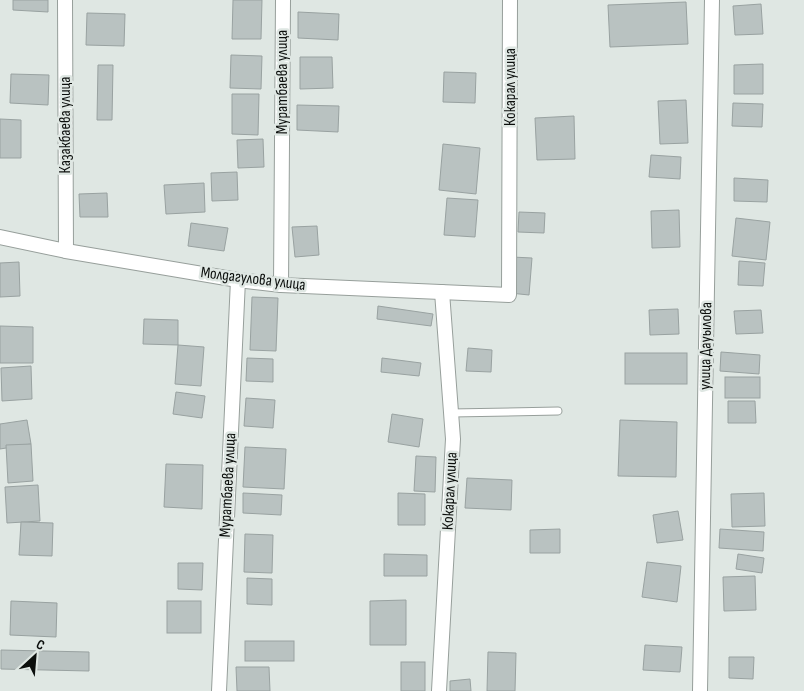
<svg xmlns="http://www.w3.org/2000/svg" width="804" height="691" font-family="'Sofia Sans Condensed',sans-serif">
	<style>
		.building { fill: #b9c2c1; stroke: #99a2a1 }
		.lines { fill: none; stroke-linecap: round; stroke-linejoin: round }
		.service-casing { stroke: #979f9b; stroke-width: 9 }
		.minor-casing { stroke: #979f9b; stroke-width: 16 }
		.service { stroke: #fff; stroke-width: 7 }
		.minor { stroke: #fff; stroke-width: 14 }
		.labels { text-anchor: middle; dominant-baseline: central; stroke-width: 5; stroke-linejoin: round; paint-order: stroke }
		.street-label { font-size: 16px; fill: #0b0e0c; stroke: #dfe7e3 }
	</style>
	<rect width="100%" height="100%" fill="#dfe7e3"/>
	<!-- building -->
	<g class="building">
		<polygon points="13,0 48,0 48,12 13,10"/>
		<polygon points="233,0 262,0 261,39 232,39"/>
		<polygon points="686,2 688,44 610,47 608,5"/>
		<polygon points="761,4 763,34 735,35 733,6"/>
		<polygon points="298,12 339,14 338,40 298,38"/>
		<polygon points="87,13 125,14 124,46 86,45"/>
		<polygon points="231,55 262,56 261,89 230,88"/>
		<polygon points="300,57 332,57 333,88 300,89"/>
		<polygon points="763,64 763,94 734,94 734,65"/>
		<polygon points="98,65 113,65 112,120 97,120"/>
		<polygon points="444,72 476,73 475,103 443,102"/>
		<polygon points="11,74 49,75 48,105 10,103"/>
		<polygon points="232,94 259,94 258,135 232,134"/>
		<polygon points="686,100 688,143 660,144 658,101"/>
		<polygon points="733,103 763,104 762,127 732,126"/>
		<polygon points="297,105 339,106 338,132 297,130"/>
		<polygon points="574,116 575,159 537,160 535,118"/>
		<polygon points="0,119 21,120 21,158 0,158"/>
		<polygon points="263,139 264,167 238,168 237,140"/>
		<polygon points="443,144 480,148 476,194 439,190"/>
		<polygon points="651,155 681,157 680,179 649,177"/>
		<polygon points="237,172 238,200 212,201 211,173"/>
		<polygon points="734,178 768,180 767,202 734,201"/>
		<polygon points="204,183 205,212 166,214 164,185"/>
		<polygon points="107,193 108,217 80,217 79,194"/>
		<polygon points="447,198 478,200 475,237 444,235"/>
		<polygon points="679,210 680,247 652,248 651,211"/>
		<polygon points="519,212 545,213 544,233 518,232"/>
		<polygon points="736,218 770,222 766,260 732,256"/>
		<polygon points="191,223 228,228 224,251 188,246"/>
		<polygon points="317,226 319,255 295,257 292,227"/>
		<polygon points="512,257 532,258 529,295 510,293"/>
		<polygon points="739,261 765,263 763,286 738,285"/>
		<polygon points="19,262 20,296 0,297 0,263"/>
		<polygon points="252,297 278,298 276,351 250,350"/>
		<polygon points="378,306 433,314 431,326 377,319"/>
		<polygon points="678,309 679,334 650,335 649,310"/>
		<polygon points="761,310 763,333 736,334 734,311"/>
		<polygon points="144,319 178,320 178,345 143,344"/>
		<polygon points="0,326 33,327 33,363 0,363"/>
		<polygon points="178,345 204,347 201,386 175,384"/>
		<polygon points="468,348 492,350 491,372 466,371"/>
		<polygon points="721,352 760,355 759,374 720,371"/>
		<rect x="625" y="353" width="62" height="31"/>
		<polygon points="247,358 273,359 273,382 246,381"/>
		<polygon points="382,358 421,363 419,376 381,372"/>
		<polygon points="31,366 32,399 2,401 1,368"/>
		<rect x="725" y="377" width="35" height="21"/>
		<polygon points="176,392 205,396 202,418 173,414"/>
		<polygon points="246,398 275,400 273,428 244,426"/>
		<polygon points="728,401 755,401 756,423 728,423"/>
		<polygon points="392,414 423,419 419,447 388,442"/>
		<polygon points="27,420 31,444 0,449 0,424"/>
		<polygon points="620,420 677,422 676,477 618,476"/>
		<polygon points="31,444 33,481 8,483 6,445"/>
		<polygon points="245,447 286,449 284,489 243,487"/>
		<polygon points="416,456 436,457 435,492 414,491"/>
		<polygon points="166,464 203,465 202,509 164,507"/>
		<polygon points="467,478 512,480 511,510 465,508"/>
		<polygon points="38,485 40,521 7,523 5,487"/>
		<polygon points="243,493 282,495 281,515 243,513"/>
		<polygon points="398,493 425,494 425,525 398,525"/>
		<polygon points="764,493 765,526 732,527 731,494"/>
		<polygon points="678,511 683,540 657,543 653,515"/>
		<polygon points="21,522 53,523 52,556 19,555"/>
		<polygon points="560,529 560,553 530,553 530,530"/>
		<polygon points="720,529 764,532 763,551 719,548"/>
		<polygon points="245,534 273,535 272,573 244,572"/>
		<polygon points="384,554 427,555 427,576 384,576"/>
		<polygon points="738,554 764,558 762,573 736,569"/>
		<polygon points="647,562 681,566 677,602 642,597"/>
		<polygon points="178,563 203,563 202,590 178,589"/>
		<polygon points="755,576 756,610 724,611 723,577"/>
		<polygon points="247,578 272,579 272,605 247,604"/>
		<polygon points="406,600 406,645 370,645 370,601"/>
		<polygon points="11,601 57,603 56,637 10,635"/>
		<rect x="167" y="601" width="34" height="32"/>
		<rect x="245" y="641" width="49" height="20"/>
		<polygon points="645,645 682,647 680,672 643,670"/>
		<polygon points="1,650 89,652 89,671 1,669"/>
		<polygon points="488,652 516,653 515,691 487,691"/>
		<polygon points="729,657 754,657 753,679 729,678"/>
		<rect x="401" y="662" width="24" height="29"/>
		<polygon points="236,667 269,667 270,691 237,691"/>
		<polygon points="470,679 471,691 450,691 450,681"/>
	</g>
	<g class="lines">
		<!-- service casing -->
		<g class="service-casing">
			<polyline id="service" points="451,413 558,411"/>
		</g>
		<!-- minor casing -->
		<g class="minor-casing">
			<g id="minor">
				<polyline points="65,0 66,251"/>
				<polyline points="0,237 66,251 238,280 281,285 509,295 510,0"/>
				<polyline points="281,285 283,0"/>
				<polyline points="219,691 238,280"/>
				<polyline points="439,691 453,439 442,292"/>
				<polyline points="700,691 712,0"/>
			</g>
		</g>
		<!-- service -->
		<use href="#service" class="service"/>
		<!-- minor -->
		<use href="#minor" class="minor"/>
	</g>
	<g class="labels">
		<!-- street labels -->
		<g class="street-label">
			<text transform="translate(282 82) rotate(-90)">Муратбаева улица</text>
			<text transform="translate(510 87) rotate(-90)">Кокарал улица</text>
			<text transform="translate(65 125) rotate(-90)">Казакбаева улица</text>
			<text transform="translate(253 279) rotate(7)">Молдагулова улица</text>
			<text transform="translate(706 346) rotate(-89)">улица Дауылова</text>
			<text transform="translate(228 485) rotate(-87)">Муратбаева улица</text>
			<text transform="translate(450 491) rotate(-87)">Кокарал улица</text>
		</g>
	</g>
	<!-- north arrow -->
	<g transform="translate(35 656) rotate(26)" stroke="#dfe7e3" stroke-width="4" paint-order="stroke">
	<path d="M0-4L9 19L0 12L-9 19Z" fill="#0b0e0c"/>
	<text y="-8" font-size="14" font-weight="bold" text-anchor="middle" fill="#0b0e0c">С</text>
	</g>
</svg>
